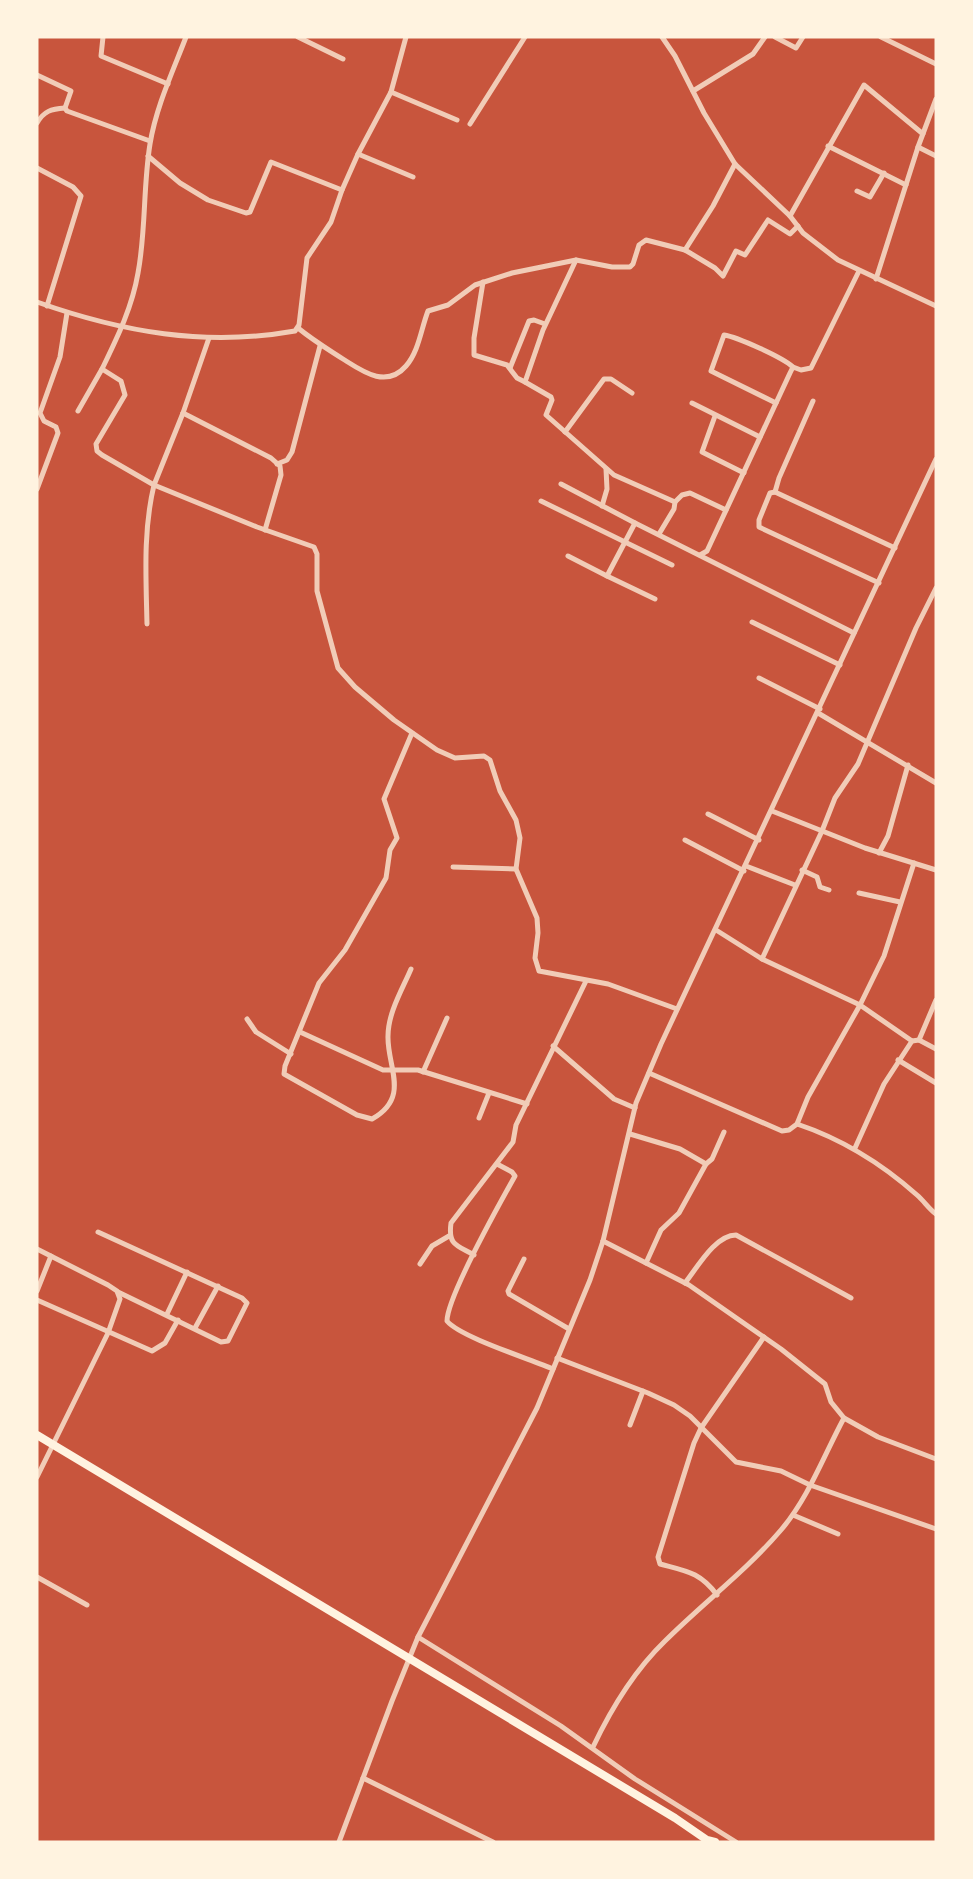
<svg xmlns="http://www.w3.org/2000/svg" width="973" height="1879" font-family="'Nunito Sans',sans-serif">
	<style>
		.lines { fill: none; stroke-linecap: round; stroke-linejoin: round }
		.minor { stroke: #f1ccb7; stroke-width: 5 }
		.primary { stroke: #fff3e0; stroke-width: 8 }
	</style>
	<rect width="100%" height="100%" fill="#c8553d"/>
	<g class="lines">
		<!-- minor -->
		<g class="minor">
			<polyline points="103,37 101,56 168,84"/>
			<polyline points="298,37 343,59"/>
			<polyline points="662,37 675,56 704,113 735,164 790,216 803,233 838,260 936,306"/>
			<polyline points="775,37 796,48 803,37"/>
			<polyline points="881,37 936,64"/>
			<polyline points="37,75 71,91 65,108 67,111 150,141"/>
			<polyline points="693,91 753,54 765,37"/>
			<polyline points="391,92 457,120"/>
			<path d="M37,123c7,-12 14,-14 28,-15"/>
			<polyline points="470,124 525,37"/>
			<polyline points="828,146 906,185"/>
			<polyline points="918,147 936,156"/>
			<polyline points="358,154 413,177"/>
			<polyline points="148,156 180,183 208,200 246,213 250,212 271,162 342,190"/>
			<polyline points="37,168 73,187 81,196 47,306"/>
			<polyline points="857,191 870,197 884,173"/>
			<polyline points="790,216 864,85 923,134"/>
			<polyline points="685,250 715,268 723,276 736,251 745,255 768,220 790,234 798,226"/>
			<polyline points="576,260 543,330 525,382 551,397 552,400 546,415 614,475 675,502 674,509 659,534"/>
			<polyline points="876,279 918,147 936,99"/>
			<polyline points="483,282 474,338 474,355 507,365 517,378 525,382"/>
			<path d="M37,302c85,30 168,45 258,29l4,-6 8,-67 24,-36 11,-32 16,-36 33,-62 15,-55"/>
			<path d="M298,328c16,13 28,20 45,31 19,12 43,30 63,7 13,-15 15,-37 22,-55l20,-6 27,-20 37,-12 64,-13 36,7h18l3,-3 6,-19 7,-5 39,10 28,-44 22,-42"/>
			<polyline points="209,338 183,413 154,485 257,527 314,547 317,554 317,591 338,668 355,687 394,720 437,750 455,758 484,756 490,760 500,791 516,820 520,838 516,869 537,918 538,933 535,958 539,971 608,984 677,1009"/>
			<polyline points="510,368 529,321 534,320 545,324"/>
			<polyline points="692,403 760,437"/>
			<path d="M776,403l-65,-32 13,-36c13,2 58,22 69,32"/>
			<polyline points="78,411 102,369"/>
			<polyline points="183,413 271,458 280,466 281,475 265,530"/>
			<polyline points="715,416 702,452 744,473"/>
			<polyline points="565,432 604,379 611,379 632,393"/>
			<polyline points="277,464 287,460 292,452 320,346"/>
			<polyline points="561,484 635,523"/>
			<polyline points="37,489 58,433 56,427 44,421 40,413 60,357 67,313"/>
			<polyline points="775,492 779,478 813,401"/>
			<polyline points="541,501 672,565"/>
			<polyline points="675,502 682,495 690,493 726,510"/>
			<polyline points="602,506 607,489 606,469"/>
			<polyline points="700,555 707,551 790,373 793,367 801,370 811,368 859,271"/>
			<polyline points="568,556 607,576 635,523 854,633"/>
			<polyline points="607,576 655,599"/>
			<polyline points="879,583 759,527 759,520 770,493 775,492 895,548"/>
			<polyline points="752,622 840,665"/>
			<path d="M147,624c-1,-47 -4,-93 7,-139l-52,-30 -5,-4 -1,-7 29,-49 -4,-14 -19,-12c15,-31 30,-61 36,-96 8,-42 5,-86 12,-129 6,-37 23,-73 36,-107"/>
			<polyline points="759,678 820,709"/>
			<polyline points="818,713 936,783"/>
			<polyline points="772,811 865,848 936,870"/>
			<polyline points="708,814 759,840"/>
			<polyline points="685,840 744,871"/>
			<polyline points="879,853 888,836 908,765"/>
			<polyline points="746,866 795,885"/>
			<polyline points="453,867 516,869"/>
			<polyline points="802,870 817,877 820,887 829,890"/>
			<polyline points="859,893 900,902"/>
			<polyline points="716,930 762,959 860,1005 912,1041 919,1040 936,1000"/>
			<polyline points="762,959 822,831 835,798 858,764 916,628 936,588"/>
			<path d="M411,969c-9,21 -23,44 -23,67 -1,31 23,61 -16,83l-15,-4 -73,-41 1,-8 34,-83 26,-33 41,-72 4,-28 7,-12 -13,-39 28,-66"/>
			<polyline points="247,1019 256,1032 291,1054"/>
			<polyline points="300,1032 383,1070 418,1070 527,1104"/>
			<polyline points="919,1040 936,1049"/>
			<polyline points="553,1046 614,1099 635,1108"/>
			<polyline points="898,1060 936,1083"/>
			<polyline points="423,1072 447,1018"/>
			<polyline points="649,1073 782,1131 789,1130 797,1124 808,1097 860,1005 884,956 914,863"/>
			<polyline points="479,1118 489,1093"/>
			<path d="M797,1124c45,15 84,39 120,71 7,6 12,14 19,19"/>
			<polyline points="630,1134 680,1149 706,1164 679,1213 661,1230 646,1263"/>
			<polyline points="855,1148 884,1084 912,1041"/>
			<path d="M497,1164l15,8 3,4c-14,25 -68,122 -68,145 13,16 83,38 106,48"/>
			<polyline points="706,1164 712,1159 724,1132"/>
			<polyline points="98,1232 242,1298 247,1303 228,1341 221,1342 118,1292"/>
			<polyline points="603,1241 689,1285 781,1349 825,1384 831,1402 844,1418 878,1437 936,1459"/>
			<polyline points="37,1249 108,1285 117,1291 120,1299 108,1333 37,1477"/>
			<path d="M474,1255c-18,-10 -26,-10 -23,-32l62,-81 3,-17 70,-144"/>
			<polyline points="524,1259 508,1291 509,1294 569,1329"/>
			<polyline points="420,1264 432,1246 449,1236"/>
			<path d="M685,1283c12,-15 30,-48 51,-48l115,63"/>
			<polyline points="37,1291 51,1256"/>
			<polyline points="37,1300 152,1351 165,1343 178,1320"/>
			<polyline points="167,1314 187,1272"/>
			<polyline points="195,1328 218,1286"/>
			<polyline points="557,1358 648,1393 674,1405 690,1416 736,1462 781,1471 810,1485 936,1529"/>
			<polyline points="630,1425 643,1391"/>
			<polyline points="793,1515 838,1534"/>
			<polyline points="37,1577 87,1605"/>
			<path d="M717,1595c-17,-23 -31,-24 -57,-31l-2,-7 36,-114 7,-15 63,-91"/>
			<polyline points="418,1637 561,1726 635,1779 736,1842"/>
			<path d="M593,1747c18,-38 42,-77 72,-106 38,-38 81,-70 116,-111 28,-33 43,-75 63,-112"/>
			<polyline points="363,1778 493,1842"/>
			<polyline points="339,1842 392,1701 418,1637 537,1408 590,1280 603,1241 636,1103 661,1044 936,459"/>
		</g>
		<!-- primary -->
		<polyline class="primary" points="37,1435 675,1818 707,1840 715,1842"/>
	</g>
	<!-- border -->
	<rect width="973" height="1879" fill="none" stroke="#fff3e0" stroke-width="77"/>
</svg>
